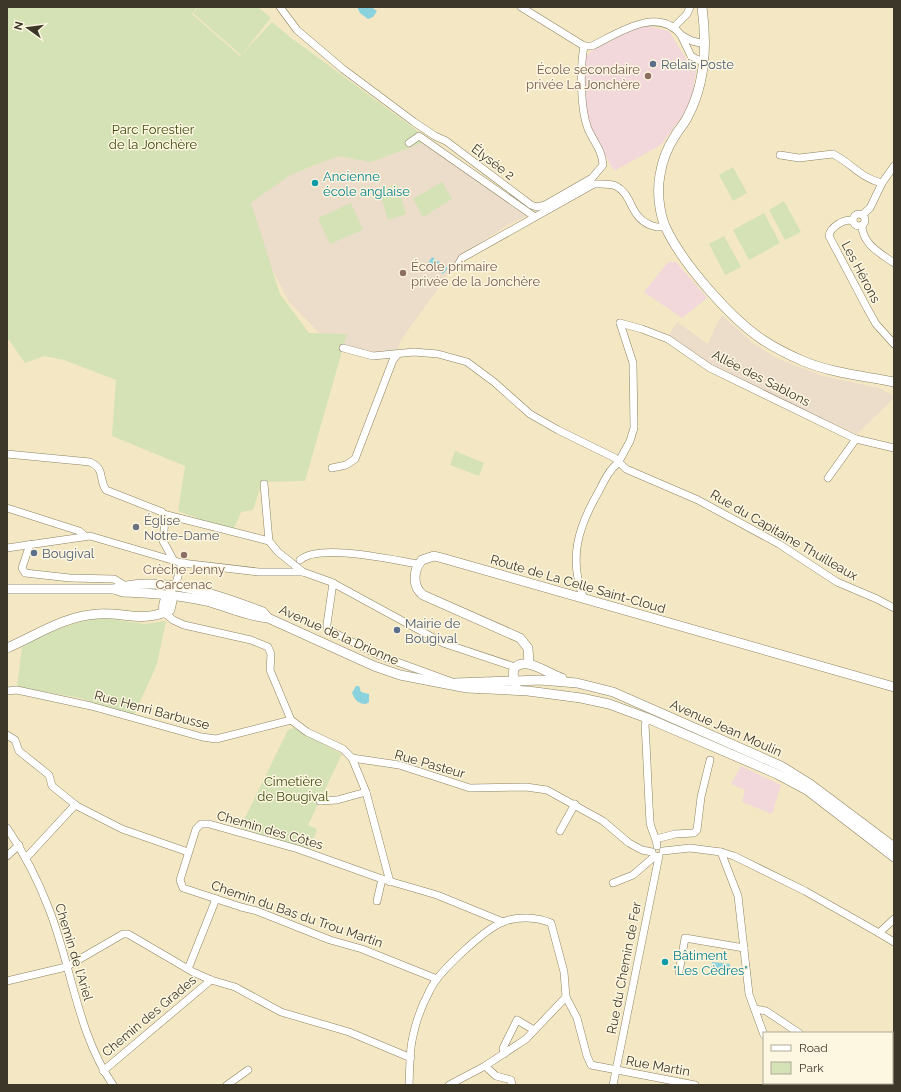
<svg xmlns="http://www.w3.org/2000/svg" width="901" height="1092" font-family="Raleway,sans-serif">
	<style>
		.commercial { fill: #f2d7db }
		.education { fill: #ecdcca }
		.green { fill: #d4e2b5 }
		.water { fill: #8ad2de }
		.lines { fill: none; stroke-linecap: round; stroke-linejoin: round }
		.street-casing { stroke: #8d8261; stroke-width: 8 }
		.secondary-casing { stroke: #8d8261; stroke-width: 10 }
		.street { stroke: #fff; stroke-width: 7 }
		.secondary { stroke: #fff; stroke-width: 9 }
		.service-dot { fill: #5c6f8a; stroke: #fdf6e0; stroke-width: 1.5 }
		.education-dot { fill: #8d6e63; stroke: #fdf6e0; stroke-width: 1.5 }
		.culture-dot { fill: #0f9aa8; stroke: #fdf6e0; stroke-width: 1.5 }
		.worship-dot { fill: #6b7280; stroke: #fdf6e0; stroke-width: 1.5 }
		.labels { text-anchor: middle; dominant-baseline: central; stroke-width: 3; stroke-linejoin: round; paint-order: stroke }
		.service-label { font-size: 13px; fill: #4e5e75; stroke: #fdf6e0; text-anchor: start }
		.education-label { font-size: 13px; fill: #785e54; stroke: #fdf6e0; text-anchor: end }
		.park-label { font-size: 13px; fill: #3f4c11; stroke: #fdf6e0 }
		.street-label { font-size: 13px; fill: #3c3729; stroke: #fdf6e0 }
		.culture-label { font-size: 13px; fill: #0d838f; stroke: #fdf6e0; text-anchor: start }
		.worship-label { font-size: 13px; fill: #5b616d; stroke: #fdf6e0; text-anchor: start }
	</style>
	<rect width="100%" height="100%" fill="#f4e8c4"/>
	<!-- commercial -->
	<g class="commercial">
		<polygon points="647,26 669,31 689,64 697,66 691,100 683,115 661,145 614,171 589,127 585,109 584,59 590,52 633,29"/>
		<polygon points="668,262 676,262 707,298 682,318 644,292"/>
		<polygon points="741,766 781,785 772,814 742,802 745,790 731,784"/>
	</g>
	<!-- education -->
	<g class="education">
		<polygon points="430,140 531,214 509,224 463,254 401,340 396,353 375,355 343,346 323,337 289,302 249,225 228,200 338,156 371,162"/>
		<polygon points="722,315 754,344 776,358 823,376 879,388 894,396 894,398 857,434 714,368 669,335 677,322 708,344 717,323"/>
	</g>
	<!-- green -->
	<g class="green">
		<polygon points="7,7 197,7 192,14 240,56 272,22 290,37 430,140 371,162 338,156 290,175 251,203 280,294 309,333 347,334 305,481 262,482 253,510 241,512 233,531 178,511 185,466 112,436 116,380 64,360 44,356 25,363 9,340 7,340"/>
		<polygon points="198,7 258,7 271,18 241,55 193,13"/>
		<polygon points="733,167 747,193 733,201 719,175"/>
		<polygon points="442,182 452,199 423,217 413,199"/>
		<polygon points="397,184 406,214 388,220 379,190"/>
		<polygon points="784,201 801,232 785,240 769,210"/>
		<polygon points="351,203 363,230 330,244 318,218"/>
		<polygon points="764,213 780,243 749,260 733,230"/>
		<polygon points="724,236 741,267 725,275 709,244"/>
		<polygon points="455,451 484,463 479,476 450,465"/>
		<path d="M95,619h16l33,5 22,-3 -9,43 -23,51 -54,-17 -63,-11 5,-40c24,-14 46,-23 73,-28z"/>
		<polygon points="294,728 342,754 308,825 317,829 310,850 274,839 271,834 266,836 243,830 241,826 288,730"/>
	</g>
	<!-- water -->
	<g class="water">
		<polygon points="357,7 371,7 377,11 373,17 368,19 360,13"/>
		<polygon points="432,257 448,268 443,274 428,263"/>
		<path d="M356,686h3l2,6 8,2v8l-3,2c-8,0 -11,-4 -14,-11z"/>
		<polygon points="712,962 730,964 729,972 711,970"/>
	</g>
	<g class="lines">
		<!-- street casing -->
		<g class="street-casing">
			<g id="street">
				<path d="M280,7l17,23 46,39 71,53 21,14 11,5 85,64 6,2 8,-2 47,-27 11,-13c-1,-15 -9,-23 -15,-36 -8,-21 -8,-61 -4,-83"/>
				<path d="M521,7l63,39h8c25,-12 65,-41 89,-11"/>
				<polyline points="674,27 687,14 690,7"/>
				<polyline points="704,63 691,56 681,35 692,41 705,44"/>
				<polyline points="409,143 419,136 535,217"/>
				<path d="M780,155l19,3 34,-4c18,9 29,25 49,29"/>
				<circle cx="859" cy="220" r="6"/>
				<polyline points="862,215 870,208 882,183 894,166"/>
				<path d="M853,221c-8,-3 -23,6 -24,15l38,72 9,16 18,20"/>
				<path d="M862,225c0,19 18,28 32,38"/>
				<path d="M458,265l4,-7 132,-74c7,0 15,-1 22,2 17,9 13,30 34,39 6,2 9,3 15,1"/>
				<polyline points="620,323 642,329 668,339 710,368 856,439 894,448"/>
				<polyline points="343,348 373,356 414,352 438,354 467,362 494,382 530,414 558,430 615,458 626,469 698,500 779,544 837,582 877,599 894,608"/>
				<path d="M7,454l83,8c16,8 8,16 16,28l56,22 3,8 -2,21 11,20"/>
				<polyline points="618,463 630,441 634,428 633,363 620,323"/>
				<polyline points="332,468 346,465 355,459 393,360 397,355"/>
				<polyline points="828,478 856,439"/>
				<polyline points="264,484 269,541"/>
				<polyline points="7,508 79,531 84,535"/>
				<polyline points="163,514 269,541 278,552 303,572"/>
				<polyline points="30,544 22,568 25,573 70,578 114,579 124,585"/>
				<polyline points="7,548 90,536 182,563 259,572 303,572 331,582 443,643 515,667"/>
				<path d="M300,560c20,-17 92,0 118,4"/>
				<polyline points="333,583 327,624 327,629 378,655 455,683"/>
				<polyline points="175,586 182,563"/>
				<path d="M584,599c-16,-40 -6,-72 15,-108 5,-10 10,-21 19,-28"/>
				<polyline points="165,613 173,620 184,625 251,640 268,647 271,654 270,670 291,720"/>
				<polyline points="7,691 17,690 91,706 202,737 216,739 291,720"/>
				<path d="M647,718l-2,7c2,32 3,65 5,97 1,9 7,16 7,24"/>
				<polyline points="291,720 307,732 343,749 352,758 399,765 470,788 526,787 547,790 603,821 629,843 642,850 652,852"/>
				<polyline points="7,735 15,740 19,751 49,775 52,786 77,806 122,829 188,852"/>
				<polyline points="352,758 366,792 390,882"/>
				<polyline points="320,801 337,800 366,792"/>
				<path d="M7,828c17,25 31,52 42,81 23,58 28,124 64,176"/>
				<polyline points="560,831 575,804"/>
				<polyline points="656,839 675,834 694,833 697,830 701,797 710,760"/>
				<polyline points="663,851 690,848 721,852 734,856 805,891 879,933 894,919"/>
				<polyline points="721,852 738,896 749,994 764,1035"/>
				<polyline points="7,856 19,845"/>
				<polyline points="26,858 75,805"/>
				<polyline points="613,883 633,875 655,856"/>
				<polyline points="377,901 382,879"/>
				<polyline points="879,933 894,942"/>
				<polyline points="188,969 216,899"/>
				<polyline points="679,972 685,938 744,948"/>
				<polyline points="437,979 362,949 330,940 257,911 241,907 183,888 180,880 196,829 201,824 209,824 298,849 382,879 437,895 503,922"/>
				<polyline points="7,981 66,967 123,934 128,934 193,972 211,980 235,987 281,1012 349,1032 411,1058"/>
				<polyline points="755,1009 766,1011 799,1033"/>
				<polyline points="504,1054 503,1048 517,1020 534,1030"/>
				<polyline points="485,1066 496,1076 511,1080 512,1085"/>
				<polyline points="103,1071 211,980"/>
				<polyline points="772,1083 772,1085"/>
				<polyline points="872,1083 875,1085"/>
				<polyline points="227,1085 248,1070"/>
				<path d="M409,1085c1,-16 0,-34 4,-49 3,-15 10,-33 17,-46 8,-18 55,-61 73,-68 14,-6 34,-5 48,1l13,49 2,25 11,21 10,38 4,9 104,20"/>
				<polyline points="449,1085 485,1066 526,1039 566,997"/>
				<polyline points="613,1085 659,856"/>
			</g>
		</g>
		<!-- secondary casing -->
		<g class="secondary-casing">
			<g id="secondary">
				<path d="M702,7c5,37 4,75 -14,109 -3,7 -9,13 -13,20 -8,12 -13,26 -15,39 -3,15 -1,37 5,51 16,36 65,92 98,114 12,8 26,15 40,21 28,12 61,15 91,21"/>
				<path d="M7,589h107c48,-15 104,6 149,23l4,5"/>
				<path d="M114,589l9,3c28,1 56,3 83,9 19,5 43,16 62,17l106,48 26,9 67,13 61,3 53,7 28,6 38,14 130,56 30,16 87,67"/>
				<path d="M165,613c-4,-9 1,-15 6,-22"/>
				<path d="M7,648c30,-13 57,-32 91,-34 27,-2 45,9 72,-4l2,-9 -3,-6"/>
				<path d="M529,664l-1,-16 -8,-10 -97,-43c-11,-9 -10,-25 -1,-35l12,-4 8,2 452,129"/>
				<polyline points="455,683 540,680 577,683 613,692 781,766 810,784 894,847"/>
				<path d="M516,685l-3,-11 1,-5c10,-15 36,6 48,9"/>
			</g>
		</g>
		<!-- street -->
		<use href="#street" class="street"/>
		<!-- secondary -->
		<use href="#secondary" class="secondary"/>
	</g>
	<!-- markers -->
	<g class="service-dot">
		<circle cx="653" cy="64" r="4"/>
		<circle cx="34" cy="553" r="4"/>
		<circle cx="397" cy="630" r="4"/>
	</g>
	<g class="education-dot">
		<circle cx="648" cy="76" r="4"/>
		<circle cx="403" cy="273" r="4"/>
		<circle cx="184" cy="555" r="4"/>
	</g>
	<g class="culture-dot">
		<circle cx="315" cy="183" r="4"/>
		<circle cx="665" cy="962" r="4"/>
	</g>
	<circle class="worship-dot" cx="136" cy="527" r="4"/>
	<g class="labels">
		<!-- service labels -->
		<g class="service-label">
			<text x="661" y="64">Relais Poste</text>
			<text x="42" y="553">Bougival</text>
			<text x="405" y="623">Mairie de<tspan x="405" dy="15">Bougival</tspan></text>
		</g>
		<!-- education labels -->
		<g class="education-label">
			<text x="640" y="69">École secondaire<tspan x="640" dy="15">privée La Jonchère</tspan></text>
			<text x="411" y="266" text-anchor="start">École primaire<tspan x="411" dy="15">privée de la Jonchère</tspan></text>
			<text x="184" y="569" text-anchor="middle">Crèche Jenny<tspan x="184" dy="15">Carcenac</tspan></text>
		</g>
		<!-- park labels -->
		<g class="park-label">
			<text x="153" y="129">Parc Forestier<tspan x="153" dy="15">de la Jonchère</tspan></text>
			<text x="293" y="781">Cimetière<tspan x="293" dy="15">de Bougival</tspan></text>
		</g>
		<!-- street labels -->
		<g class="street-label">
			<text transform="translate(493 162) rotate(37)">Élysée 2</text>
			<text transform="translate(861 272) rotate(62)">Les Hérons</text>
			<text transform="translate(761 378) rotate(27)">Allée des Sablons</text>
			<text transform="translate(784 535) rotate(30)">Rue du Capitaine Thuilleaux</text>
			<text transform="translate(578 584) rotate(16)">Route de La Celle Saint-Cloud</text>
			<text transform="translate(339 635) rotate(24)">Avenue de la Drionne</text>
			<text transform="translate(152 710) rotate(15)">Rue Henri Barbusse</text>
			<text transform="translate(726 728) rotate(24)">Avenue Jean Moulin</text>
			<text transform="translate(430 764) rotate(16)">Rue Pasteur</text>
			<text transform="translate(270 830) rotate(16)">Chemin des Côtes</text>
			<text transform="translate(297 914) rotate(19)">Chemin du Bas du Trou Martin</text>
			<text transform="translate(74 952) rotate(73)">Chemin de l'Ariel</text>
			<text transform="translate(624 968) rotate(-79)">Rue du Chemin de Fer</text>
			<text transform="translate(149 1016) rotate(-40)">Chemin des Grades</text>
			<text transform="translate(658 1066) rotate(10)">Rue Martin</text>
		</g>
		<!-- culture labels -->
		<g class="culture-label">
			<text x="323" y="176">Ancienne<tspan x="323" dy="15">école anglaise</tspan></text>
			<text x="673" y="955">Bâtiment<tspan x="673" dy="15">"Les Cèdres"</tspan></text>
		</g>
		<!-- worship labels -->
		<g class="worship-label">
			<text x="144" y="520">Église<tspan x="144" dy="15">Notre-Dame</tspan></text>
		</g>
	</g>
	<!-- border -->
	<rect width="901" height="1092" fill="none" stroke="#3c3729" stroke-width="16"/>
	<!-- legend -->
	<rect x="763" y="1032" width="130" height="52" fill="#fdf6e0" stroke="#b0aa97"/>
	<rect x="771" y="1045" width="20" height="6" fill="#ffffff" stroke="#b0aa97"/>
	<text x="799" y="1052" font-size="12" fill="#3c3729">Road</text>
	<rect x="771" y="1062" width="20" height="12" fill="#d4e2b5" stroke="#b0aa97"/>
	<text x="799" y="1072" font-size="12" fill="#3c3729">Park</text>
	<!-- north arrow -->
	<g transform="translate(28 28) rotate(284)" stroke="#fdf6e0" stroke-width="3" paint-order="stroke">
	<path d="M0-3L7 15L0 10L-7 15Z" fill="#3c3729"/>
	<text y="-6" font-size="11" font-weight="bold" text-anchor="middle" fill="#3c3729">N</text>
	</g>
</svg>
